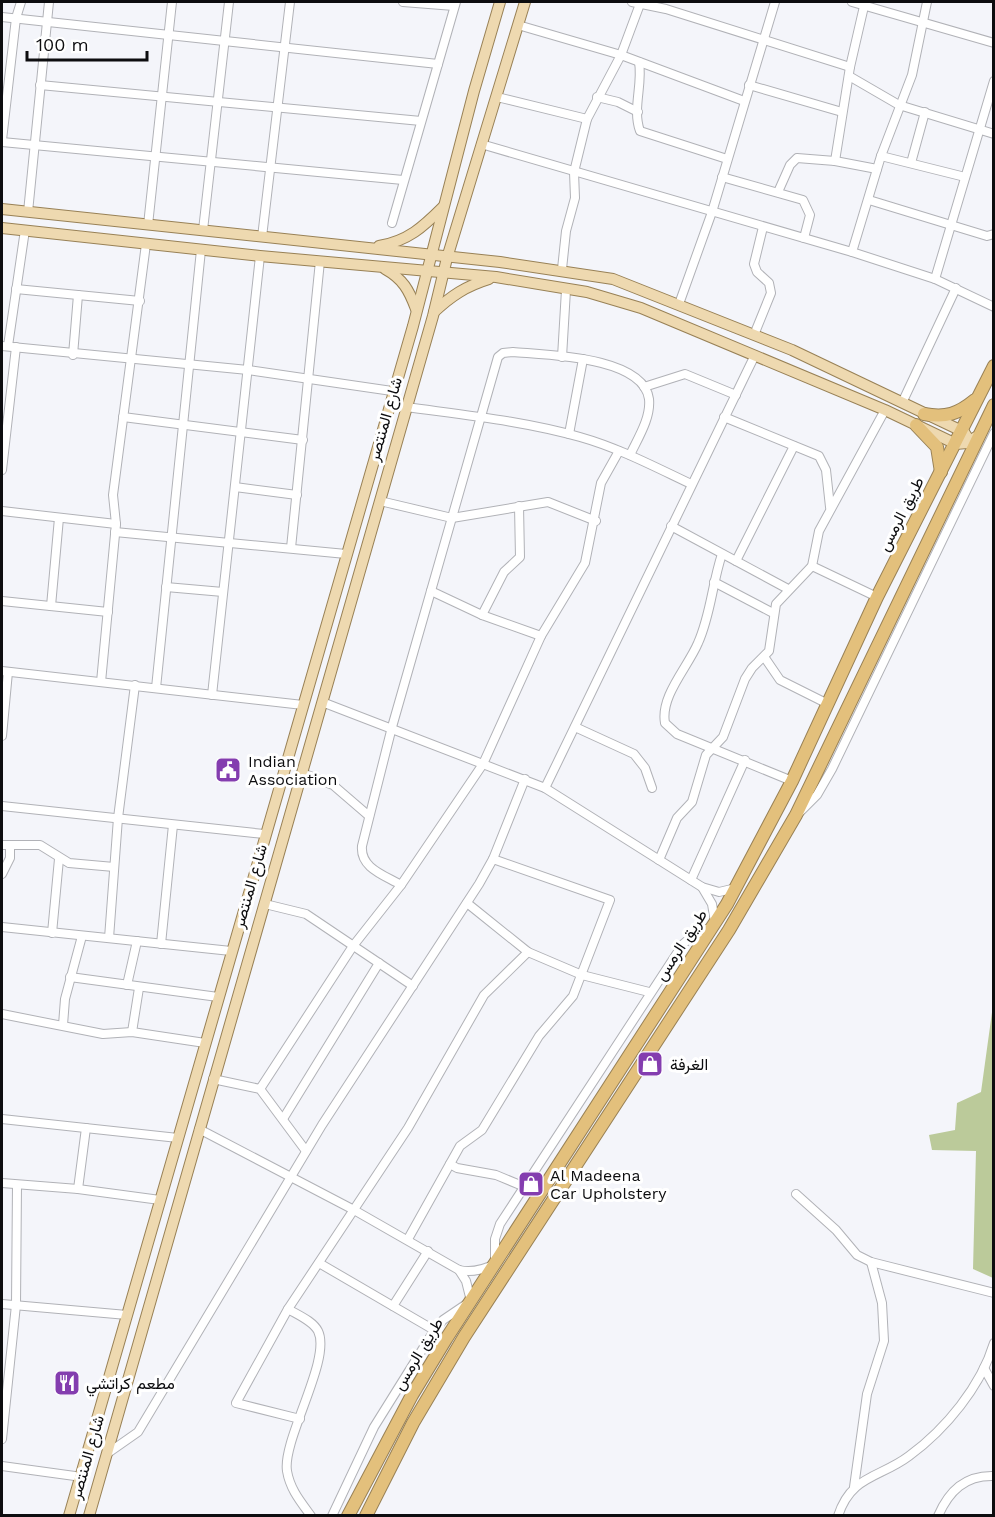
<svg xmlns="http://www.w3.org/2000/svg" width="995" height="1517" font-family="'Work Sans',Vazirmatn,sans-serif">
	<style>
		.green { fill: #bbca9a }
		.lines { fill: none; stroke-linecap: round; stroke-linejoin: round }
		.minor-casing { stroke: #b1b2b7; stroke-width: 10 }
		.major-casing { stroke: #988156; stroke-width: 12 }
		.highway-casing { stroke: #988156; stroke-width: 14 }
		.minor { stroke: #fff; stroke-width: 8 }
		.major { stroke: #eed9b0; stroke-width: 10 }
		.highway { stroke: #e3c07c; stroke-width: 12 }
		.labels { text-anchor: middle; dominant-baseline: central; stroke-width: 6; stroke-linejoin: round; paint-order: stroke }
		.street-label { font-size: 16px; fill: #0d0d0f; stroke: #fff }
		.poi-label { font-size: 16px; fill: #0d0d0f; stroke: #fff; text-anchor: start }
	</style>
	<rect width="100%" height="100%" fill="#f4f5fa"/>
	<!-- green -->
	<polygon class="green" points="993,1005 993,1278 973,1269 976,1151 932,1150 929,1135 955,1130 957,1103 981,1092"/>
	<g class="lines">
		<!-- minor casing -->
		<g class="minor-casing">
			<g id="minor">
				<polyline points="403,2 454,6"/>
				<polyline points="632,2 666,9 850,67"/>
				<polyline points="852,2 994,43"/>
				<polyline points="2,17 438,64"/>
				<polyline points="518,25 621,55 744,101"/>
				<path d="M639,62c4,22 -7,47 1,69l87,28"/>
				<polyline points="849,76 899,105 994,134"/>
				<polyline points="40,85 421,121"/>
				<polyline points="749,85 842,112"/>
				<polyline points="497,97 587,119"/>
				<polyline points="597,97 618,102 638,112"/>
				<polyline points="2,140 16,18 21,2"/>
				<polyline points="2,142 403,180"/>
				<polyline points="481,144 852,252 935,279 994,307"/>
				<polyline points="881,156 965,177"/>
				<polyline points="835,161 850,67 865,2"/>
				<polyline points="911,163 925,112"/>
				<polyline points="722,177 803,200 810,215 804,238"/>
				<polyline points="778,192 790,165 797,158 835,161 877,169"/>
				<polyline points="869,200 987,236 994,234"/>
				<polyline points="28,212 49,2"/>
				<polyline points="392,223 456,2"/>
				<polyline points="148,225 172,2"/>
				<polyline points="203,230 229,2"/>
				<polyline points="262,237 290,2"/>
				<polyline points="852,252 881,156 912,75 927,2"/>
				<polyline points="562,269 566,231 575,198 574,172 587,119 621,55 640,4"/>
				<polyline points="935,279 994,81"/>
				<polyline points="16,289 140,301"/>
				<polyline points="679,304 712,212 775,2"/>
				<polyline points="754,335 771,293 769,283 757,272 754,264 763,227"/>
				<polyline points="2,346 248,370 392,391"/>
				<polyline points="8,346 25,230"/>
				<polyline points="73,355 78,295"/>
				<polyline points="562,357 566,290"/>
				<polyline points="644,387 685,374 736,395"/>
				<polyline points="902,403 956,288"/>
				<path d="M406,407c58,8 118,14 174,30 39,11 75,30 111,47"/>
				<polyline points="123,417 303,440"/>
				<polyline points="724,417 819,456 826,470 830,507"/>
				<polyline points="569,434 583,359"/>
				<polyline points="2,470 16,347"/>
				<polyline points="235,487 297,495"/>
				<polyline points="380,501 452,518 548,502 596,521"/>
				<polyline points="2,511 116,524"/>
				<polyline points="671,526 788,589"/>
				<polyline points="115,532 346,554"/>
				<polyline points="291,548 320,261"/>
				<path d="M722,554c-10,30 -11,60 -24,89 -10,24 -38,53 -33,80l12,11 115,47"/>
				<polyline points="736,561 794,446"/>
				<polyline points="812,566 877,597"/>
				<polyline points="714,582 773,613"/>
				<polyline points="166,587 223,592"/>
				<polyline points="431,591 482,615 541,636"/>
				<polyline points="2,601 108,612"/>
				<polyline points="51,606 59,518"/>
				<polyline points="482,615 504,572 520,557 519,506"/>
				<polyline points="765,658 780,680 828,704"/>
				<polyline points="2,671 303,705"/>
				<polyline points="101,682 116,524 113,495 146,244"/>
				<polyline points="156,688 201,250"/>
				<polyline points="212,695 260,256"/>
				<polyline points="322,702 545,788 702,887 719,892 736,888"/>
				<polyline points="575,727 634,754 645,768 652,788"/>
				<polyline points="2,736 8,672"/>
				<polyline points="302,773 333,785 369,816"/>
				<polyline points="545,788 755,355"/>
				<polyline points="2,806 264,834"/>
				<polyline points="799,813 817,795 832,769 994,433"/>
				<polyline points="2,845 40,845 69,863 114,867"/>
				<polyline points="659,860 677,818 692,802 706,755 723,737 745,679 752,668 769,651 776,604 812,566 819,531 885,410"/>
				<polyline points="2,874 10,858 10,845"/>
				<polyline points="691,880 745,760"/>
				<path d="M401,885c-17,-10 -41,-17 -39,-39l30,-119 106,-370 5,-4 10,-1c32,3 130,4 136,47 2,19 -11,39 -19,56"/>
				<polyline points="702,887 712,904 715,922"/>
				<polyline points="467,903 528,952 582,975 649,992"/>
				<polyline points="265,904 306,914 413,986"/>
				<polyline points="2,927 231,951"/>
				<polyline points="52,933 59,859"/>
				<polyline points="109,938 118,818 135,685"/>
				<polyline points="161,944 173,825"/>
				<polyline points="70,977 218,997"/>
				<polyline points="127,985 137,941"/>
				<polyline points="2,1014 103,1034 132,1032 205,1043"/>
				<polyline points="63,1025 65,999 82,936"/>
				<polyline points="132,1032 139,988"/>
				<polyline points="213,1079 260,1089 306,1151"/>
				<polyline points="260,1089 353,946 401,885 483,764 541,636 585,563 601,483 619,451"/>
				<polyline points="2,1119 178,1138"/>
				<polyline points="283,1119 379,963"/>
				<path d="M199,1129l155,81 105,60c13,3 24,0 36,-6v-25l5,-15 183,-280 12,-10 17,-7"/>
				<polyline points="450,1164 457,1168 496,1175 525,1187"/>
				<polyline points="2,1183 78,1189 160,1200"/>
				<polyline points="78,1189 86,1128"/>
				<polyline points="796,1194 836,1230 857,1255 871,1262 994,1293"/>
				<polyline points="408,1239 460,1146 482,1130 539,1036 573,996 610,900 493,859"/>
				<polyline points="319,1263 434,1330"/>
				<polyline points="2,1304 127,1315"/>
				<polyline points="393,1306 428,1251"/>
				<path d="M288,1309c10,6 25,12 30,22 14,28 -36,109 -31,140 3,18 13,30 24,45"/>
				<polyline points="984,1368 994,1386"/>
				<polyline points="300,1419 236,1403 288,1309 408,1128 484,995 528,952"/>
				<polyline points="2,1439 16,1305 17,1185"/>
				<polyline points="108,1453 138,1432 322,1125 479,884 493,859 525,779"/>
				<polyline points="2,1466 82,1477"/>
				<polyline points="854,1487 867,1394 884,1341 882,1303 871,1262"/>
				<polyline points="332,1516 374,1427 432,1334 443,1320 471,1301 466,1281 459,1270"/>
				<path d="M838,1516c13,-41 42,-38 71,-60 37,-27 72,-70 85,-113"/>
				<path d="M938,1516c11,-25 27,-41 56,-40"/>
			</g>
		</g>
		<!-- major casing -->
		<g class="major-casing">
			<g id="major">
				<polyline points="2,209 500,262 613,279 792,350 964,432 973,446"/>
				<polyline points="2,228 260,256 496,277 587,292 641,308 885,410 956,444 967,443 976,437"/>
				<path d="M379,246c29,-5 44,-19 64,-39"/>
				<path d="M385,269c18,10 24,21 31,40"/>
				<path d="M434,312c17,-16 32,-26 55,-33"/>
				<polyline points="69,1516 413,326 474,91 500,2"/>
				<polyline points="89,1516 433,316 447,258 525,2"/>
			</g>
		</g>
		<!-- highway casing -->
		<g class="highway-casing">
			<g id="highway">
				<path d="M924,414c22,4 34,0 51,-14"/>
				<polyline points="916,425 937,447 941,472"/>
				<polyline points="348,1516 412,1395 446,1339 727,904 792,781 877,597 994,366"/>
				<polyline points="366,1516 413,1423 464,1337 729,930 796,815 994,405"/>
			</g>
		</g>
		<!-- minor -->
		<use href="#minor" class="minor"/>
		<!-- major -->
		<use href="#major" class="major"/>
		<!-- highway -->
		<use href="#highway" class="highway"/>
	</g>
	<!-- icons -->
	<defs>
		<g id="civic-square" transform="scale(1.35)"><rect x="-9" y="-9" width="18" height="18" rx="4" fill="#843daf" stroke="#fff"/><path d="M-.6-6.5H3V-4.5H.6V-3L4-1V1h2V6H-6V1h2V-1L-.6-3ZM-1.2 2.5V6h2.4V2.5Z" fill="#fff"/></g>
		<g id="shop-square" transform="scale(1.35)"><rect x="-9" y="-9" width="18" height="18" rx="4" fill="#843daf" stroke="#fff"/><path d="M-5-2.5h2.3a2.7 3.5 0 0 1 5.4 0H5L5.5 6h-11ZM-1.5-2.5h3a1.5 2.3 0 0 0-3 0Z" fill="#fff"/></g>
		<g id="restaurant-square" transform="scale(1.35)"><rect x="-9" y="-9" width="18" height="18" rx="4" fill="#843daf" stroke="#fff"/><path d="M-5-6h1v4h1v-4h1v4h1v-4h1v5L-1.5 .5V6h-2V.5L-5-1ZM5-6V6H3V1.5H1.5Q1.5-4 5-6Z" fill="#fff"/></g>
	</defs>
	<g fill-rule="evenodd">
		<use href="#civic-square" x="228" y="770"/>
		<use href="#shop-square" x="650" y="1064"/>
		<use href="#shop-square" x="531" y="1184"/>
		<use href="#restaurant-square" x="67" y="1383"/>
	</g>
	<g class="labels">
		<!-- street labels -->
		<g class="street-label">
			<text transform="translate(385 419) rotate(-74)">شارع المنتصر</text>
			<text transform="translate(901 514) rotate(-63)">طريق الرمس</text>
			<text transform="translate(250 886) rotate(-74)">شارع المنتصر</text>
			<text transform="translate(681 945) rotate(-57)">طريق الرمس</text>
			<text transform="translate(418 1354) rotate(-59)">طريق الرمس</text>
			<text transform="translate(87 1457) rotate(-74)">شارع المنتصر</text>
		</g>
		<!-- poi labels -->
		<g class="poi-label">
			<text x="248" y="761">Indian<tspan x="248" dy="18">Association</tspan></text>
			<text x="670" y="1064">الغرفة</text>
			<text x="550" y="1175">Al Madeena<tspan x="550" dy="18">Car Upholstery</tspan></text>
			<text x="86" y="1383">مطعم كراتشي</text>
		</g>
	</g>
	<!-- border -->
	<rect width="995" height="1517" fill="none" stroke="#0d0d0f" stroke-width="6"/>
	<!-- scale -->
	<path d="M27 51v9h120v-9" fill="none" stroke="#0d0d0f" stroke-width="3"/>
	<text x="36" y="51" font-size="18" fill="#0d0d0f" stroke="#ffffff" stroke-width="4.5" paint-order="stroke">100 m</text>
</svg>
